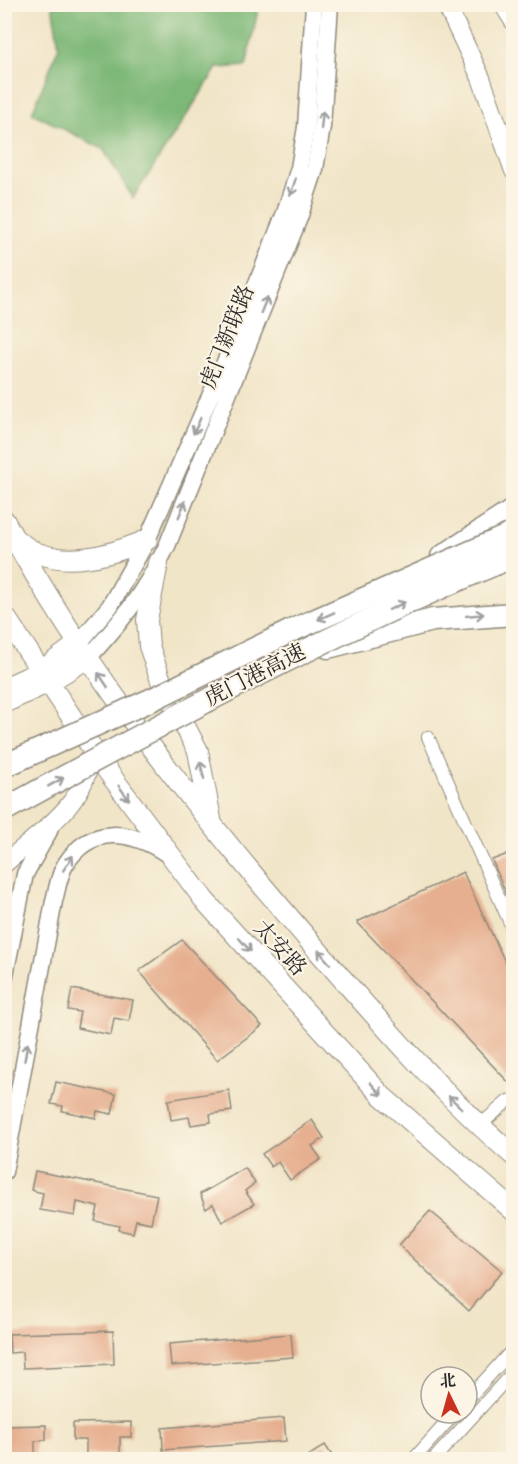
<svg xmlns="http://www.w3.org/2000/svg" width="518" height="1464" font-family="'IM FELL French Canon','Noto Serif SC',serif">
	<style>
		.forest { fill: #7db877; stroke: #547251; stroke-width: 1.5 }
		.building { fill: #e6af8f }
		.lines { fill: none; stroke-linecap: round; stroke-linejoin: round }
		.minor-casing { stroke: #8e887a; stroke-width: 14 }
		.tertiary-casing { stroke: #8e887a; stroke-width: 19 }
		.secondary-casing { stroke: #8e887a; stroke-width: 20 }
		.primary-casing { stroke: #8e887a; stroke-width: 22 }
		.motorway-casing { stroke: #8e887a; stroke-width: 25 }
		.minor { stroke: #fff; stroke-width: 12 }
		.tertiary { stroke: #fff; stroke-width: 16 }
		.secondary { stroke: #fff; stroke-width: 18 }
		.primary { stroke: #fff; stroke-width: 20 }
		.motorway { stroke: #fff; stroke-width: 22 }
		.motorway-bridge-casing { stroke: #8e887a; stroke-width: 25; stroke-linecap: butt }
		.motorway-bridge { stroke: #fff; stroke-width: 22 }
		.oneway { stroke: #a0a0a0 }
		.labels { text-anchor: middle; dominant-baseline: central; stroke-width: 4.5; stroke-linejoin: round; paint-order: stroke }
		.street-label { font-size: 22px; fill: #2b2b2b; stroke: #fcf5e5 }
	</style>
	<rect width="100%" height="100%" fill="#fcf5e5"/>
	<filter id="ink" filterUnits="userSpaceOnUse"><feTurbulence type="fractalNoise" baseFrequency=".0167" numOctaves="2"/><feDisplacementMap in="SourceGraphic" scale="12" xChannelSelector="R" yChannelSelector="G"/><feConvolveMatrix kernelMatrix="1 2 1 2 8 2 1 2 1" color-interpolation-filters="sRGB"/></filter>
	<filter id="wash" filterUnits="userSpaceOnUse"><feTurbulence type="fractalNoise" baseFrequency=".008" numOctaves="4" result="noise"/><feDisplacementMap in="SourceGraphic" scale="24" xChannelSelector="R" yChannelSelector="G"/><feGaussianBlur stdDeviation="1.35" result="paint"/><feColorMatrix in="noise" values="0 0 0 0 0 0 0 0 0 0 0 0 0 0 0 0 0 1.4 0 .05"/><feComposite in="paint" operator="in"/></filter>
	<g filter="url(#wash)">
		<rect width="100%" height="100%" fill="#f1e5c8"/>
		<!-- forest -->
		<polygon class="forest" points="52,5 259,5 246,66 217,68 133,198 103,149 32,113 59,46"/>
		<g id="blocks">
			<!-- building -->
			<g class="building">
				<polygon points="513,852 513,910 492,860"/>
				<polygon points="463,872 513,979 513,1087 357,922"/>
				<polygon points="182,940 262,1026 217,1060 139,971"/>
				<polygon points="72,989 133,1000 129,1021 114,1018 111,1035 77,1028 80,1012 68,1010"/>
				<polygon points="56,1082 116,1094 112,1114 97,1111 96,1118 62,1111 63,1106 51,1104"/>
				<polygon points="229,1090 232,1111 210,1114 211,1122 191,1125 189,1117 171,1120 168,1100"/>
				<polygon points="312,1120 324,1138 312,1146 321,1159 290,1180 278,1162 271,1167 262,1154"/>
				<polygon points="245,1168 255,1183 245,1191 254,1204 222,1222 213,1204 206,1209 200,1194"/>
				<polygon points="35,1171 157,1195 151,1223 136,1220 133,1233 119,1230 120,1226 95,1221 98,1207 77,1202 75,1216 40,1210 43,1193 31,1190"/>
				<polygon points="430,1211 502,1271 469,1311 399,1245"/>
				<polygon points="113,1331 114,1364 23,1368 22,1352 10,1353 9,1334"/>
				<polygon points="291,1334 293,1357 171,1366 169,1344"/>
				<polygon points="284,1418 286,1441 163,1450 162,1428"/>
				<polygon points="131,1422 131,1437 120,1437 120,1454 86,1455 86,1440 73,1440 73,1423"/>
				<polygon points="46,1425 46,1440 35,1441 35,1457 4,1458 4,1426"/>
				<polygon points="325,1445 335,1460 302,1460"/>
			</g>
		</g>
	</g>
	<g filter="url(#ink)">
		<use href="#blocks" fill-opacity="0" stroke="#8e887a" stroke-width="1.5"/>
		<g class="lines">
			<!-- minor casing -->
			<g class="minor-casing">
				<g id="minor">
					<polyline points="428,737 514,932"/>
					<polyline points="479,1126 508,1101 514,1100"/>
					<polyline points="467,1400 514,1348"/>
					<polyline points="413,1460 455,1413"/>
					<polyline points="433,1460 514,1371"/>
				</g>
			</g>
			<!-- tertiary casing -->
			<g class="tertiary-casing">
				<g id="tertiary">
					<polyline points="79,643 110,606 147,540 229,353 285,213 299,168 306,127 314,4"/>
					<path d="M88,658c35,-38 56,-65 79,-112l132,-328 16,-49 7,-42 8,-123"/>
					<polyline points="4,980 25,874 49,831"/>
					<path d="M4,1172l50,-271c3,-11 5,-26 11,-36 26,-42 67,-34 102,-11"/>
				</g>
			</g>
			<!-- secondary casing -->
			<g class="secondary-casing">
				<g id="secondary">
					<polyline points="446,4 481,78 514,171"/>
					<path d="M4,864c34,-30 83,-60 86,-108"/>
				</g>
			</g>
			<!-- primary casing -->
			<g class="primary-casing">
				<g id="primary">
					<polyline points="504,4 514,20"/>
					<path d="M4,520c85,157 199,298 315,432 62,71 123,142 195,204"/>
					<path d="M16,540c8,5 16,12 25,14 33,12 75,-1 106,-14"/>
					<polyline points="158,563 147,620 149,646 161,681 198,751 211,819"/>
					<polyline points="4,615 106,769 205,901 382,1096 514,1211"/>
					<polyline points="4,688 41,671 79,643"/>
					<polyline points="4,703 49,682 88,658"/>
				</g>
			</g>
			<!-- motorway casing -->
			<g class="motorway-casing">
				<g id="motorway">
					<polyline points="442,557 514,510"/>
					<polyline points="328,647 433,620 514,614"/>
				</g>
			</g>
			<!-- minor -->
			<use href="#minor" class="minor"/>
			<!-- tertiary -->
			<use href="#tertiary" class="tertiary"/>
			<!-- secondary -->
			<use href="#secondary" class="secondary"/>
			<!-- primary -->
			<use href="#primary" class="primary"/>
			<!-- motorway -->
			<use href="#motorway" class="motorway"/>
			<!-- motorway-bridge casing -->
			<g class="motorway-bridge-casing">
				<g id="motorway-bridge">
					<polyline points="4,766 155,698 293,630 514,533"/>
					<path d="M4,810c167,-92 334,-181 510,-254"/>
				</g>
			</g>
			<!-- motorway-bridge -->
			<use href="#motorway-bridge" class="motorway-bridge"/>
		</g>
		<!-- one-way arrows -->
		<defs><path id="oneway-shaft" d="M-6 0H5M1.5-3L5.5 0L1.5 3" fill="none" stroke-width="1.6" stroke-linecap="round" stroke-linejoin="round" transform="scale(1.5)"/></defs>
		<g class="oneway">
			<use href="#oneway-shaft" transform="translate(322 120) rotate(-84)"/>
			<use href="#oneway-shaft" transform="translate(293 187) rotate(108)"/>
			<use href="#oneway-shaft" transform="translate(264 305) rotate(-68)"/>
			<use href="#oneway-shaft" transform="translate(197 426) rotate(114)"/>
			<use href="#oneway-shaft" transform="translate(182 509) rotate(-68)"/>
			<use href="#oneway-shaft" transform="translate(397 606) rotate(-25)"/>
			<use href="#oneway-shaft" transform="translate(475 615) rotate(-6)"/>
			<use href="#oneway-shaft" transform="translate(326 616) rotate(156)"/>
			<use href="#oneway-shaft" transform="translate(103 680) rotate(-124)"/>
			<use href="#oneway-shaft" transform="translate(202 770) rotate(-103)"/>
			<use href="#oneway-shaft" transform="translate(56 782) rotate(-29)"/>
			<use href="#oneway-shaft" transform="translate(124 793) rotate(53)"/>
			<use href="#oneway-shaft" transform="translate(68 863) rotate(-57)"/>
			<use href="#oneway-shaft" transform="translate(245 945) rotate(48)"/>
			<use href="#oneway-shaft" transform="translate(324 957) rotate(-131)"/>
			<use href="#oneway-shaft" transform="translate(26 1052) rotate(-80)"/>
			<use href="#oneway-shaft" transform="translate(376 1089) rotate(48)"/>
			<use href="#oneway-shaft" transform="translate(455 1102) rotate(-136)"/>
		</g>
	</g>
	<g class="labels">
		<!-- street labels -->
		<g class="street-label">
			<text transform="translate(227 337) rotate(-68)">虎门新联路</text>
			<text transform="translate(255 675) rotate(-27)">虎门港高速</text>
			<text transform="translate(280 948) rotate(48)">太安路</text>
		</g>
	</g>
	<!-- margin -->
	<rect width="518" height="1464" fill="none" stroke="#fcf5e5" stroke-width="24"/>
	<!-- north arrow -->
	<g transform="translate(449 1395) rotate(355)"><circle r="28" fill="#fcf5e5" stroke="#a8a49b" stroke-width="1.5"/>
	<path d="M0-4.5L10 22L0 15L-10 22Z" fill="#c8321e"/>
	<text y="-9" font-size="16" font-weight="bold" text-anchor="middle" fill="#2b2b2b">北</text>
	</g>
</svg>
